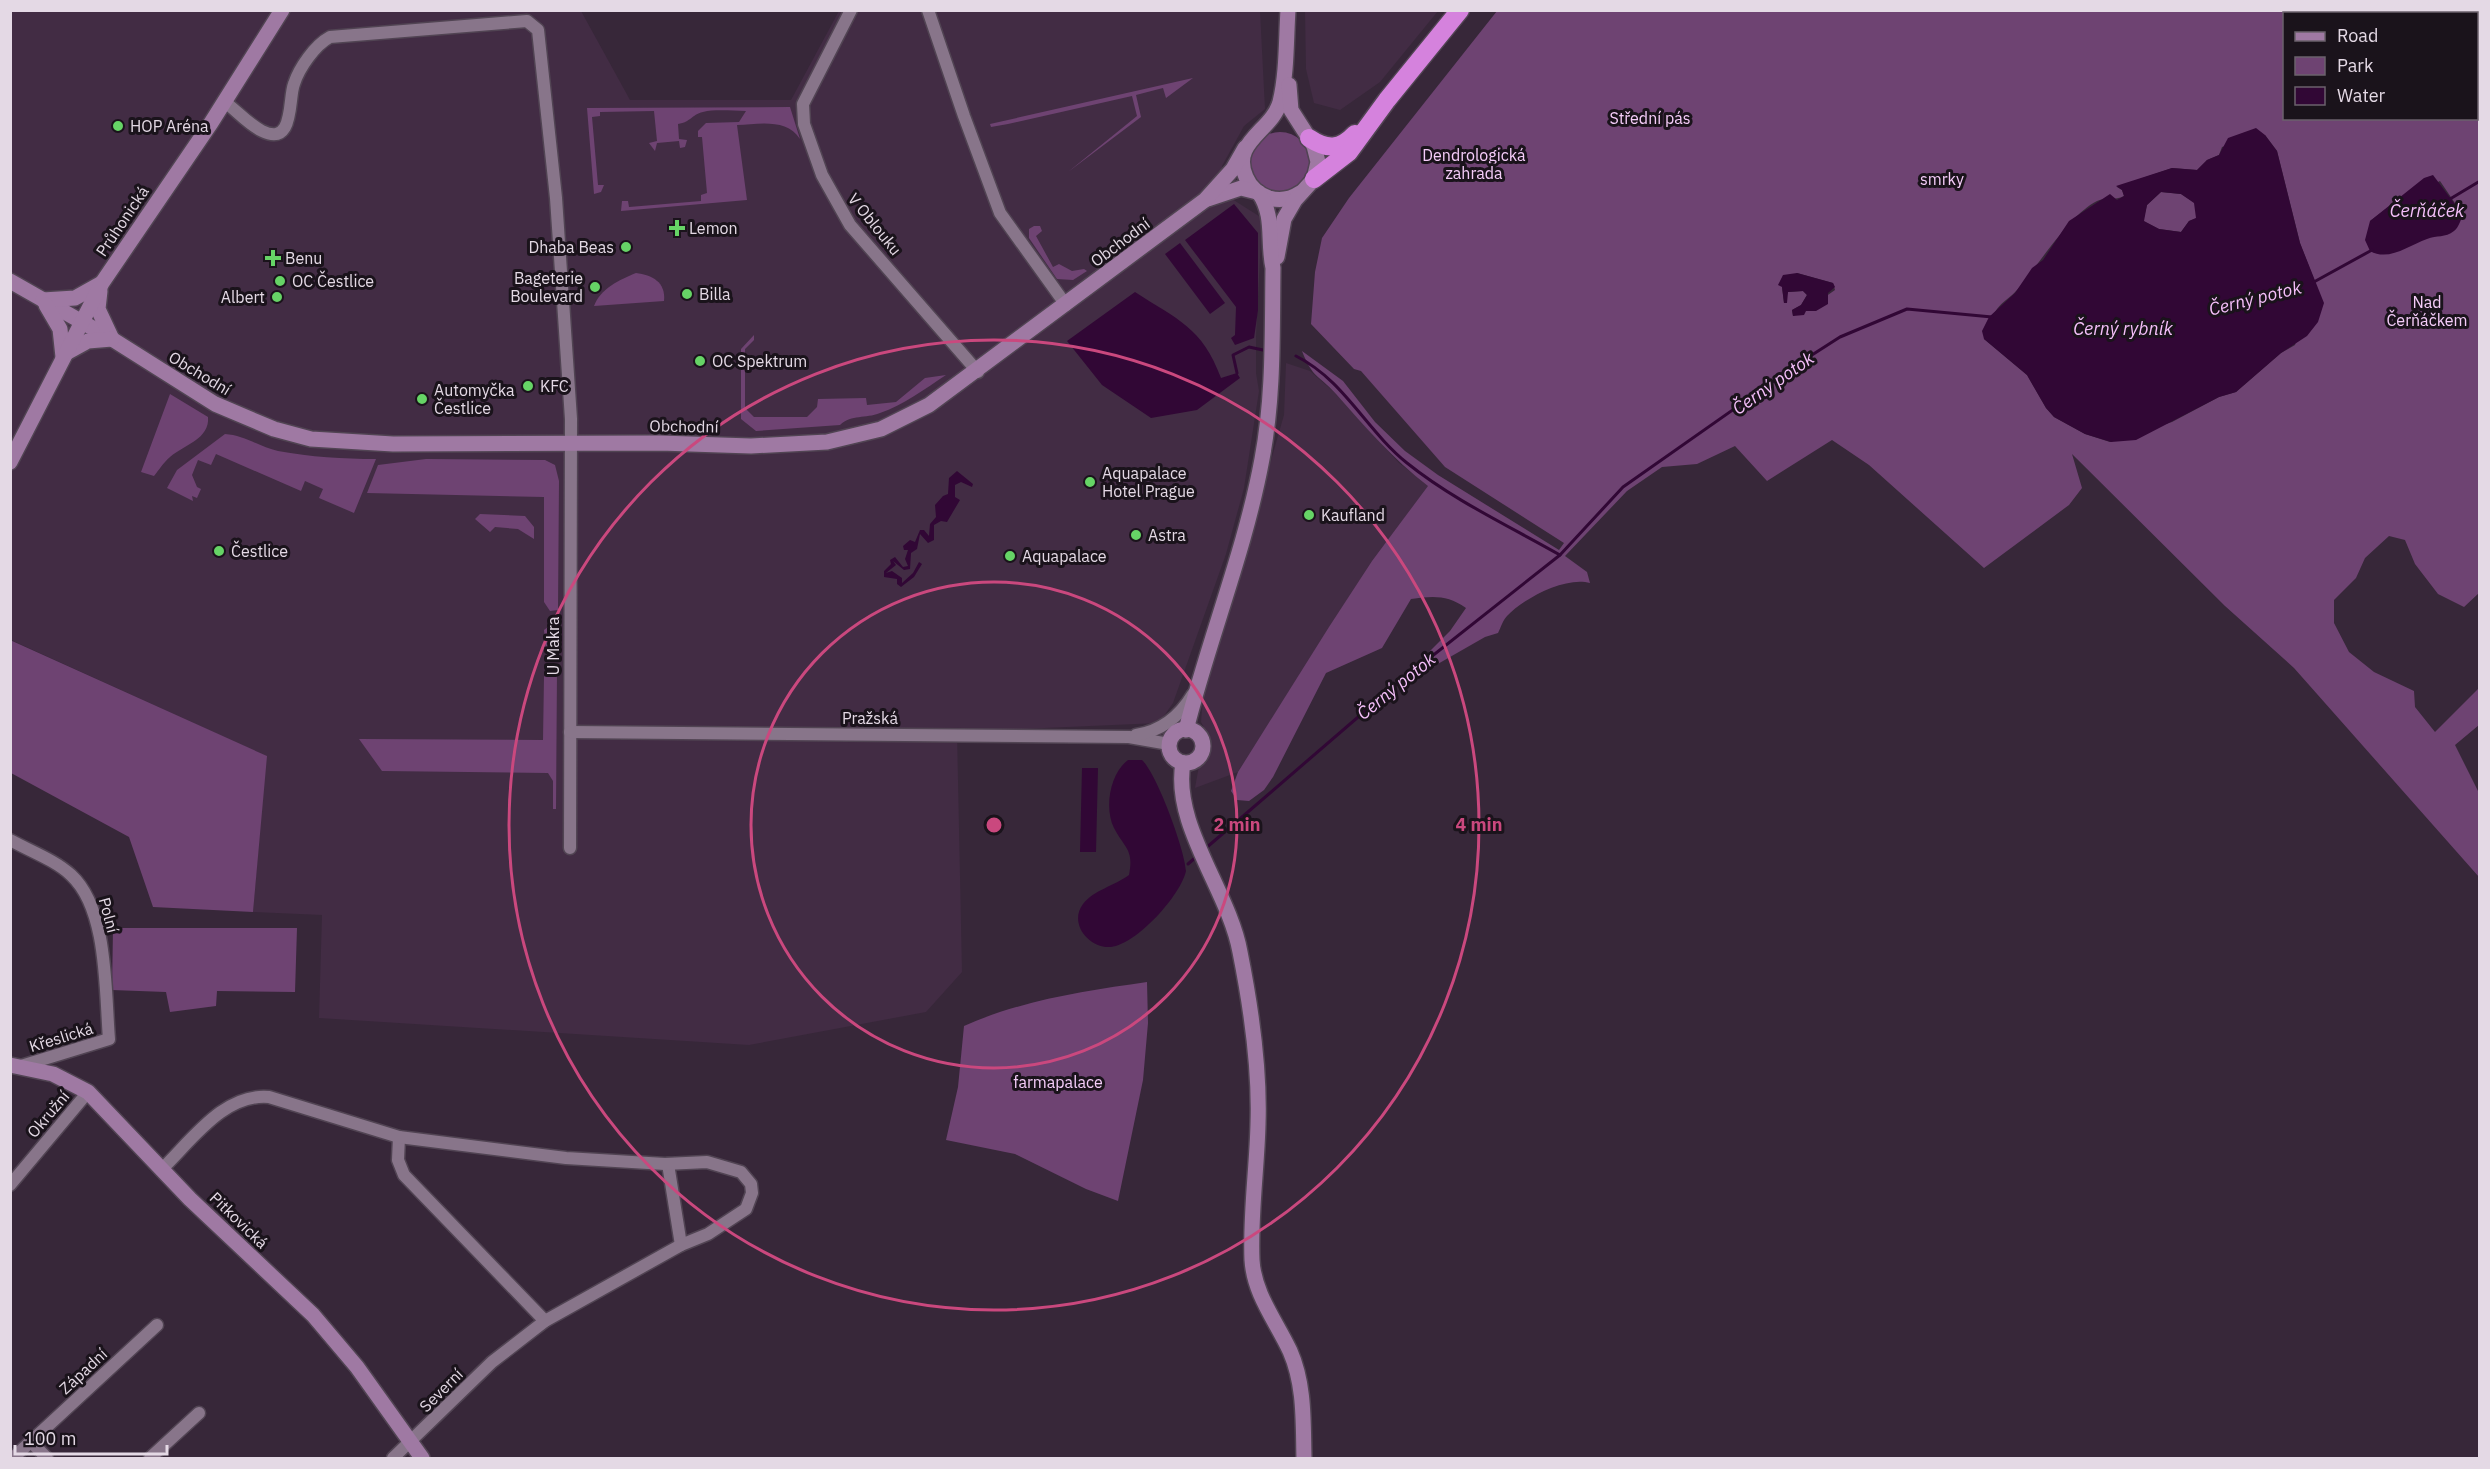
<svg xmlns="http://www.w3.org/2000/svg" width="2490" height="1469" font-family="'IBM Plex Sans',sans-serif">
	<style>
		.built { fill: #422c44 }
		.green { fill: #6e4372; fill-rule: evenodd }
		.water { fill: #310735; fill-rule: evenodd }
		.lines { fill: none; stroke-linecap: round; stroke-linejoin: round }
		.stream { stroke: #310735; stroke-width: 3 }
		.street-casing { stroke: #514453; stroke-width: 15 }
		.secondary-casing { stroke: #514453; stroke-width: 18 }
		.highway-casing { stroke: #514453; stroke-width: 21 }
		.street { stroke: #88758a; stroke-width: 12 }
		.secondary { stroke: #9f79a3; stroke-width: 15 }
		.highway { stroke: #d582dd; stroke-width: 18 }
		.ring { fill: none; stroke: #ca487e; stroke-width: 3 }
		.poi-dot { fill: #66d466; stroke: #1a131b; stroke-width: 2 }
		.labels { text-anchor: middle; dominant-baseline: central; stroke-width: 6; stroke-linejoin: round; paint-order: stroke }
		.park-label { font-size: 16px; fill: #f6cdfa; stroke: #1a131b }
		.poi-label { font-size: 16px; fill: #e4d9e5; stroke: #1a131b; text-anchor: start }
		.street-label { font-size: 16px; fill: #e4d9e5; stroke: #1a131b }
		.water-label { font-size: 18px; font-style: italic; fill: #f5bffa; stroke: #1a131b }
		.centre { fill: #ca487e; stroke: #1a131b; stroke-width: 3 }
		.ring-label { font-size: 18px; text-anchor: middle; font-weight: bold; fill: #ca487e; stroke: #1a131b; stroke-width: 6; stroke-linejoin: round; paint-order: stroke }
	</style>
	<rect width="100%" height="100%" fill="#372739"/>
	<!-- built -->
	<g class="built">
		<polygon points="11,11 581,11 630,100 791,100 839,11 1260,11 1265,109 1244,126 1222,166 1232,199 1262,218 1256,337 1256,373 1259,391 1244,488 1226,554 1173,703 1159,723 957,732 962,972 926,1012 749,1045 319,1018 322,915 253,912 266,756 11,640"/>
		<polygon points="1305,11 1305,10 1438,11 1380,82 1340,110 1314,103 1306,69"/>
		<polygon points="1286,363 1310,371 1334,392 1399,463 1429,486 1372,561 1238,772 1195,788 1199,766 1211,752 1209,737 1201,722 1203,697 1284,415"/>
	</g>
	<!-- green -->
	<g class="green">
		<path d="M1497,11h881v2l-94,1v104h192v-104l-29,-1 -2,-2h34v582l-15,14 -26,-13 -23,-30 -10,-24 -16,-4 -24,22 -9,20 -22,22v23l15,29 25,20 40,19 1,16 20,25 44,-44v37l-24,20 24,48v84l-185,-209 -69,-62 -153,-152 10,34 -13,17 -85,63 -115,-103 -37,-25 -65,41 -32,-35 -38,18 -35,3 -35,24 -62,65 22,16 3,11c-24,-7 -66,15 -83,33 -4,4 -6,11 -9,17l-13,4 -56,32 -5,-12 26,-26 16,-23c-19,-13 -32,-12 -55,-9l-29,49 -56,25 -53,104 -9,13 -15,11 -12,-1 -6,-9 7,-19 91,-145 43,-66 56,-75c-35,-27 -63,-59 -92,-92 -18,-20 -23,-15 -34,-43l41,30 32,41 30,29 33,24 121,75 5,-7 -119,-76 -84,-96 -7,-2 -43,-45 4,-52 7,-34 27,-40zM2265,135l12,16 23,92 15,39 -20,63 -14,8 -45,39 -17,5 -47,25 -62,20 -25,-8 -31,-17 -8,-9 -19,-33 -43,-36c4,-9 7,-22 13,-30 5,-7 14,-12 20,-19 20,-23 53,-76 80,-89 9,-4 18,0 27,-5l-2,-6 -5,-3 55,-19 25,2 10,-10 12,-5 3,-8zM2440,181l23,34 -93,6 21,-16zM1797,273l36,10 2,7 -30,21 -12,5 -1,-6 9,-5 6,-10 -4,-4 -15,1 -4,11 -2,-16z"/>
		<polygon points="1193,78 1166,98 1163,88 1136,95 1141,117 1068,172 1137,116 1132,96 1008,124 991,127 990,124"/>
		<path d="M790,107l10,32c-13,-21 -41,-15 -63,-14l10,75 -126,11 1,-10h6l1,6 72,-6v-6l6,-2 -5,-56h-4v-6l8,-8 33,-1 7,-11c-13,0 -31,-2 -43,1 -12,3 -12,10 -25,12l1,15 8,1 -2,7 -5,1 -1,-7 -22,2 -2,8 -6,-8 8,-2 -3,-30 -54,1v4l-8,1 6,68h6l-3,7 -7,2 -7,-86z"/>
		<circle cx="1280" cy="162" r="30"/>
		<polygon points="2161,192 2181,194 2195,203 2197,218 2189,221 2181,232 2159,229 2143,221 2147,205"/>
		<polygon points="1034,226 1040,226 1042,231 1036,236 1053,267 1059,264 1072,271 1084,269 1087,271 1073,280 1057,279 1029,238 1029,229"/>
		<path d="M636,273c16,2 30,9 28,28l-70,5c6,-17 25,-26 42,-33z"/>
		<path d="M754,335v5l-9,9v59l9,9h53l10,-10 1,-8 48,-1 1,7 29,-3 29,-24 21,-3c-21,14 -43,30 -66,38 -15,6 -28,1 -40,12l-84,6 -15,-12v-70z"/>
		<path d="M170,394l38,23c2,22 -24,28 -38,40 -7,6 -11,13 -16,19l-13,-4z"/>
		<path d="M225,434c19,1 35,13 53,17 33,6 65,8 98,8l-22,54 -35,-15 4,-9 -18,-8 -4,10 -85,-37 -5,11 -13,-5 -6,15 5,12 4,2 -4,9 -5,-2 1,5 -26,-13 10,-18z"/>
		<polygon points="426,459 545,460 555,465 559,481 558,610 550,611 544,602 544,497 367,493 378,465"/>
		<polygon points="480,514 525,516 534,527 534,539 518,529 495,527 490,532 475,519"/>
		<polygon points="552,624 558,626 559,655 552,658 546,655 544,630"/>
		<polygon points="10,640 267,756 253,912 153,907 129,837 11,773"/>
		<polygon points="557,671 556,809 553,809 553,781 548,773 382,771 359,739 543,740 544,677 547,672"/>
		<polygon points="113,928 297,928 295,992 217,991 216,1006 170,1012 166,992 112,990"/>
		<path d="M1147,982l1,41 -5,57 -25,121 -32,-12 -71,-35 -69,-14 12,-53 6,-61c58,-26 121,-35 183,-44z"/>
	</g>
	<!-- water -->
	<g class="water">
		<path d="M2256,128l9,7 12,16 23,92 24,60 -6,19 -11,14 -26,17 -45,39 -17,5 -83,43 -25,2 -26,-8 -31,-17 -8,-9 -19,-33 -43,-36 -2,-8 7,-14 26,-24 17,-25 11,-8 26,-39 41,-27 7,6 7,-4 -2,-6 -6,-4 56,-18 25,2 10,-10 12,-5 9,-17zM2161,192l20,2 13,9 2,15 -7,3 -8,11 -22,-3 -15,-8 3,-16z"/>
		<path d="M2433,175l30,40c-3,6 -4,12 -9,16 -9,7 -17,4 -27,8 -18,6 -38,23 -57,12l-5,-11 5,-19 54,-43z"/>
		<polygon points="1234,204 1258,233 1258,310 1254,338 1235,345 1231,338 1235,335 1236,307 1185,240"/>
		<polygon points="1180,243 1225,303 1210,314 1165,254"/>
		<polygon points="1797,273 1833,283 1835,287 1828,293 1828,304 1816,311 1806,311 1804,315 1793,316 1792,310 1801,305 1807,295 1803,291 1788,292 1787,303 1784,303 1782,287 1778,285 1783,275"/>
		<path d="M1135,292c43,28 67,35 86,86l16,-5 3,5 -43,32 -46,8 -49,-33 -35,-44z"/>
		<polygon points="957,471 973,484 972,487 961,482 955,485 955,497 960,500 947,522 941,521 934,525 934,540 928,543 920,534 917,549 911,553 910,569 904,570 893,561 896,565 886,573 892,571 902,578 902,583 913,573 919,562 922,564 914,577 901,587 897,584 897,579 884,577 884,571 891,564 890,560 895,557 903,567 908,566 905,559 908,550 904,550 903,546 910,540 915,542 920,530 924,530 929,536 930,524 936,517 935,505 943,496 948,494 949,478"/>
		<path d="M1128,760h14c15,14 43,90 44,111 -5,24 -49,73 -75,76 -21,2 -43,-23 -28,-43 11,-14 31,-18 46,-29 5,-26 -4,-26 -15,-47 -10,-20 -4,-55 14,-68z"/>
		<polygon points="1082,768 1098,768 1096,852 1080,852"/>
	</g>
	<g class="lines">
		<!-- stream -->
		<g class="stream">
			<polyline points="2450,199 2480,181"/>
			<polyline points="2312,283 2372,250"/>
			<path d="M1296,356c48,24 70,74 111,107 46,37 102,63 153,92"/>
			<polyline points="1237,373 1233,355 1249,347 1263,350"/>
			<polyline points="1206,848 1393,687 1560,555 1623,487 1801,362 1840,337 1907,309 1992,317"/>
			<polyline points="1188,864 1196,857"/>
		</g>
		<!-- street casing -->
		<g class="street-casing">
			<g id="street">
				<polyline points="851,10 803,104 804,124 822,175 850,225 978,372"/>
				<polyline points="928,10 964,116 1000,213 1066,305"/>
				<path d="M225,102c12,9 23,22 37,29 33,16 26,-32 32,-47 5,-16 21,-39 36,-47l197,-16 11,9 18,168 15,221 -1,429"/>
				<polyline points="570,732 1129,737 1169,744"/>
				<path d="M1136,735c25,-4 44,-19 57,-41"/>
				<path d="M10,840c20,11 45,20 61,35 37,34 34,116 38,164l-88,27"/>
				<polyline points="399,1137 398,1160 404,1175 545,1321"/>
				<polyline points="668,1164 681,1245"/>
				<path d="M161,1170c31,-30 63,-77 108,-73l130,40 167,21 99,6 42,-2 34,10 10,12 1,9 -6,16 -38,25 -27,11 -136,76 -53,41 -99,96"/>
				<polyline points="10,1185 88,1092"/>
				<polyline points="31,1442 47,1458"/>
				<polyline points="13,1458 157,1325"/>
				<polyline points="150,1458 199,1413"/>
			</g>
		</g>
		<!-- secondary casing -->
		<g class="secondary-casing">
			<g id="secondary">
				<path d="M1288,10c-2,31 -1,63 -8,92 -8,29 -50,40 -34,75 4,10 13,18 23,21 11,3 22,1 31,-5"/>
				<polyline points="1208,199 1241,188 1257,192"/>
				<polyline points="1277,257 1284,219 1295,200 1314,179 1318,162 1314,146 1291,110 1289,85"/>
				<polyline points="10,281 112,339 215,404 274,429 311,439 393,444 660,443 751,446 827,442 881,429 929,405 1205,200 1233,169 1245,148"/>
				<polyline points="100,291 98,309 112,339"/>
				<polyline points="43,300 75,298 100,284"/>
				<polyline points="46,305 60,329 63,357"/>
				<polyline points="68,352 88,341 112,339"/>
				<polyline points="10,462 102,283 211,123 282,10"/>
				<circle cx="1186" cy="746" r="17"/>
				<path d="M1186,730c23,-92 59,-179 76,-271 12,-63 10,-127 11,-191 -6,-26 2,-52 -14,-75"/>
				<path d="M1183,763c-11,62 46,128 57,189 11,55 20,116 18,172 -1,44 -8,91 -6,136 2,34 24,61 38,91 15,34 13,72 14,107"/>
				<polyline points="10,1065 53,1074 88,1092 190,1199 313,1315 357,1367 422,1458"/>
			</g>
		</g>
		<!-- highway casing -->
		<g class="highway-casing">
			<g id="highway">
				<path d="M1309,138c18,12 31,12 46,-4"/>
				<polyline points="1314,179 1349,152 1387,100 1460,10"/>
			</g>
		</g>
		<!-- street -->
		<use href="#street" class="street"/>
		<!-- secondary -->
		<use href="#secondary" class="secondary"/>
		<!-- highway -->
		<use href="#highway" class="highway"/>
	</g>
	<!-- distance rings -->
	<g class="ring">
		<circle cx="994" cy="825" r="243"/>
		<circle cx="994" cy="825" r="485"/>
	</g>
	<!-- markers -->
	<g class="poi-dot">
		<circle cx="118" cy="126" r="6"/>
		<path d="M674 219h6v6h6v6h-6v6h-6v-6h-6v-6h6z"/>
		<circle cx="626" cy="247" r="6"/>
		<path d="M270 249h6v6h6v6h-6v6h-6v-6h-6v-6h6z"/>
		<circle cx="280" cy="281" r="6"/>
		<circle cx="595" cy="287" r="6"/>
		<circle cx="687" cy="294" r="6"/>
		<circle cx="277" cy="297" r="6"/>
		<circle cx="700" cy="361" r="6"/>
		<circle cx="528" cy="386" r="6"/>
		<circle cx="422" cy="399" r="6"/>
		<circle cx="1090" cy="482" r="6"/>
		<circle cx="1309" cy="515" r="6"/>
		<circle cx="1136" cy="535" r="6"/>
		<circle cx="219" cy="551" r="6"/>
		<circle cx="1010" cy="556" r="6"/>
	</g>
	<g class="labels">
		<!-- park labels -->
		<g class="park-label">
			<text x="1650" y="118">Střední pás</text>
			<text x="1474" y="155">Dendrologická<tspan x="1474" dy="18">zahrada</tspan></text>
			<text x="1942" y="179">smrky</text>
			<text x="2427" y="302">Nad<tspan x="2427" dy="18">Čerňáčkem</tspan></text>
			<text x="1058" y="1082">farmapalace</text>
		</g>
		<!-- poi labels -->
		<g class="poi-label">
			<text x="130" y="126">HOP Aréna</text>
			<text x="689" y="228">Lemon</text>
			<text x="614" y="247" text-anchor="end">Dhaba Beas</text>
			<text x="285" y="258">Benu</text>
			<text x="583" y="278" text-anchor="end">Bageterie<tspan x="583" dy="18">Boulevard</tspan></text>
			<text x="292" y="281">OC Čestlice</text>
			<text x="699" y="294">Billa</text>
			<text x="265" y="297" text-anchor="end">Albert</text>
			<text x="712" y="361">OC Spektrum</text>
			<text x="540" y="386">KFC</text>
			<text x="434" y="390">Automyčka<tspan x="434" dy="18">Čestlice</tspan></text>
			<text x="1102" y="473">Aquapalace<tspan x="1102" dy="18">Hotel Prague</tspan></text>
			<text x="1321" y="515">Kaufland</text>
			<text x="1148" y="535">Astra</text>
			<text x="231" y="551">Čestlice</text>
			<text x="1022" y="556">Aquapalace</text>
		</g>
		<!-- street labels -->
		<g class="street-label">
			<text transform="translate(122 221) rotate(-56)">Průhonická</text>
			<text transform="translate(875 224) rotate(51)">V Oblouku</text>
			<text transform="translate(1120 242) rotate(-37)">Obchodní</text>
			<text transform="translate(200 373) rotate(31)">Obchodní</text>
			<text transform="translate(684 426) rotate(1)">Obchodní</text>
			<text transform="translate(553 646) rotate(-90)">U Makra</text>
			<text x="870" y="718">Pražská</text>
			<text transform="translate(109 915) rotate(75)">Polní</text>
			<text transform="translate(61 1037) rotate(-17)">Křeslická</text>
			<text transform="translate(48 1114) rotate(-50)">Okružní</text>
			<text transform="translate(239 1220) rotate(44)">Pitkovická</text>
			<text transform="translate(83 1371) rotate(-43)">Západní</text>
			<text transform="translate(441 1390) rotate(-45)">Severní</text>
		</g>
		<!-- water labels -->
		<g class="water-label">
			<text x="2427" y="210">Čerňáček</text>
			<text transform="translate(2255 298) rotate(-14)">Černý potok</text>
			<text x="2123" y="328">Černý rybník</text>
			<text transform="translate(1773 383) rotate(-35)">Černý potok</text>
			<text transform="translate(1396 686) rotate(-39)">Černý potok</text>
		</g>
	</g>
	<circle cx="994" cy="825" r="9" class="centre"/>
	<g class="ring-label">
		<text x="1237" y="831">2 min</text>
		<text x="1479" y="831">4 min</text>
	</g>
	<!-- border -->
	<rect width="2490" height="1469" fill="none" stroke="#e4d9e5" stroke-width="24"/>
	<!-- legend -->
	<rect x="2283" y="12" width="195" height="108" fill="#1a131b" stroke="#6b626c" stroke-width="1.5"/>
	<rect x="2295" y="32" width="30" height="9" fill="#9f79a3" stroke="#6b626c" stroke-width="1.5"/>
	<text x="2337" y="42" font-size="18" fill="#e4d9e5">Road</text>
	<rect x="2295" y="57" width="30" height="18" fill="#6e4372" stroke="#6b626c" stroke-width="1.5"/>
	<text x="2337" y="72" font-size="18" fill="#e4d9e5">Park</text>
	<rect x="2295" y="87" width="30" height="18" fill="#310735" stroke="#6b626c" stroke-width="1.5"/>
	<text x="2337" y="102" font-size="18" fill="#e4d9e5">Water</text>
	<!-- scale -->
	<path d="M15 1445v9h152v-9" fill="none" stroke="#e4d9e5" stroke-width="3"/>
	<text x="24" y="1445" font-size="18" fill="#e4d9e5" stroke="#1a131b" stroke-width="4.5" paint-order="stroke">100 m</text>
</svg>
